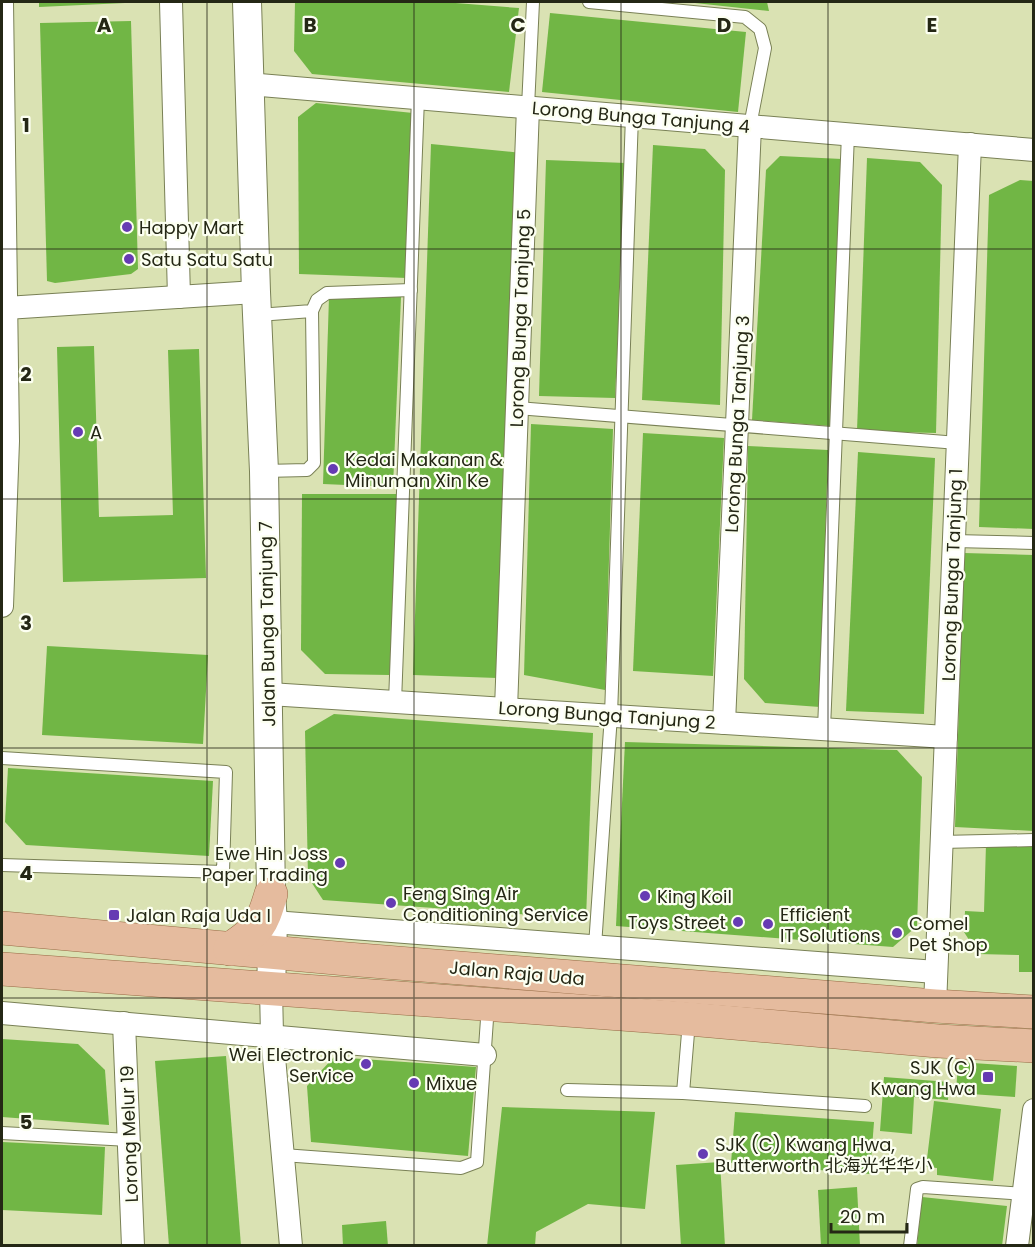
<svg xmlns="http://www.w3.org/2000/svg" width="1035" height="1247" font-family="Poppins,'Noto Sans SC',sans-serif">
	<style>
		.building { fill: #71b645 }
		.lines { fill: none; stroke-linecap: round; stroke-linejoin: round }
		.service-casing { stroke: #798055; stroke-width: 14 }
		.minor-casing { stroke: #798055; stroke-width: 24 }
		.tertiary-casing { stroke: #798055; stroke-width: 30 }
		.primary-casing { stroke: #966a44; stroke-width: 34 }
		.service { stroke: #fff; stroke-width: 12 }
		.minor { stroke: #fff; stroke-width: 22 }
		.tertiary { stroke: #fff; stroke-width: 28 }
		.primary { stroke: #e5bb9e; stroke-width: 33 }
		.grid { fill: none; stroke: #242715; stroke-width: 1.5; stroke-opacity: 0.55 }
		.poi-dot { fill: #663bb3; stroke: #fcfff1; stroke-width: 2 }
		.labels { text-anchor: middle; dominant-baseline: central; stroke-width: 4.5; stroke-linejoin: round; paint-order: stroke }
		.street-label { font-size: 18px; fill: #242715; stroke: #fcfff1 }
		.poi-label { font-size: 18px; fill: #242715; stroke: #fcfff1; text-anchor: start }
		.grid-label { font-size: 20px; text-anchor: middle; font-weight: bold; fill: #242715; stroke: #fcfff1; stroke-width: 4.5; stroke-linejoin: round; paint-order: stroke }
	</style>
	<rect width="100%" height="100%" fill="#dae2b3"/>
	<!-- building -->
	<g class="building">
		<polygon points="39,2 125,2 125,3 39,7"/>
		<polygon points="295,2 443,2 519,8 509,92 312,74 294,51"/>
		<polygon points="695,2 767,2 769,11 695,3"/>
		<polygon points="550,13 746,32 738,112 542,92"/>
		<polygon points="131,21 138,269 131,274 55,283 47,281 40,23"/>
		<polygon points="316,103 413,113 407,278 299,274 298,117"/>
		<polygon points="431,144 522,153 497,678 413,675"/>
		<polygon points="653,145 705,149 725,170 720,405 642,400"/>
		<polygon points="780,156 842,159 830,426 752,420 766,170"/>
		<polygon points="867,158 920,162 942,185 936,433 857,431"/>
		<polygon points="546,160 626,163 615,398 539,396"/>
		<polygon points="1020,180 1034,181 1034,529 979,527 989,195"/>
		<polygon points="329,297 401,297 393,487 323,484"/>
		<polygon points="94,346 99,517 173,515 168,350 199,349 206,578 63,582 57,347"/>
		<polygon points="531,424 613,429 605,690 524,675"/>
		<polygon points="643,433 724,438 713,676 633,671"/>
		<polygon points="748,446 828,450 820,707 765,703 744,679"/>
		<polygon points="858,452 935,458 924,714 846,711"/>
		<polygon points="302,494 401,494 390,675 325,674 301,650"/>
		<polygon points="964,553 1034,555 1034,831 955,827"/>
		<polygon points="47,646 208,655 203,744 42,735"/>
		<polygon points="334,714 593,733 586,919 323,900 308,877 305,731"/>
		<polygon points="625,742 897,750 922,777 917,926 893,947 616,926"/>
		<polygon points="8,768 213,781 209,856 26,845 5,822"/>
		<polygon points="986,844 1034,846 1034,972 1019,972 1019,955 978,954 964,932 965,911 984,912"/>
		<polygon points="2,1039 78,1044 105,1070 109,1125 2,1117"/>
		<polygon points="226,1056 241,1246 169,1246 155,1061"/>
		<polygon points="334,1057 476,1067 468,1156 311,1142 307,1086"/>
		<polygon points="958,1062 1017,1066 1015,1097 956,1093"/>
		<polygon points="884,1077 949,1082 948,1100 914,1097 912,1134 880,1131"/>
		<polygon points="934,1101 1001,1109 993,1181 937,1175 937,1168 926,1167"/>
		<polygon points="502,1107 655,1112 645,1209 588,1204 536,1232 535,1246 487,1246"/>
		<polygon points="735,1112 874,1122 870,1174 731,1163"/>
		<polygon points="2,1142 105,1147 102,1215 2,1210"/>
		<polygon points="720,1162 725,1246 681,1246 676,1165"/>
		<polygon points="857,1187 860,1246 821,1246 818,1190"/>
		<polygon points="922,1197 1007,1206 1002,1246 917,1246"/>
		<polygon points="386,1221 388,1246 343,1246 342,1225"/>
	</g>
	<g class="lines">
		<!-- service casing -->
		<g class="service-casing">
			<g id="service">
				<polyline points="589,2 745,17 760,29 765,48 750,126"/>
				<polyline points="528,107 533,2"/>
				<polyline points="258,315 312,311 317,300 327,293 411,290"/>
				<polyline points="517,408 958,443"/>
				<polyline points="264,471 307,470 314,463 312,311"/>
				<polyline points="954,541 1034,543"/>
				<polyline points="395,702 418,98"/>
				<polyline points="824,729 848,134"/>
				<polyline points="2,758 226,772 223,872 2,865"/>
				<polyline points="941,842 1034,840"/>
				<polyline points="595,946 611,715 632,116"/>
				<polyline points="567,1090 683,1093 865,1106"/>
				<polyline points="683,1093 689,1021"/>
				<polyline points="2,1133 129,1140"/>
				<polyline points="283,1155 461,1168 477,1162 488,1005"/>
				<polyline points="910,1246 917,1189 923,1187 1027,1194"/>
			</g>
		</g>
		<!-- minor casing -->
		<g class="minor-casing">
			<g id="minor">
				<polyline points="171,2 179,297"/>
				<polyline points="249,84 1034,150"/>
				<polyline points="6,308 256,292"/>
				<polyline points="2,606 8,441 2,2"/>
				<polyline points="269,694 946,737"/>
				<polyline points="506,709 528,107"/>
				<polyline points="724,723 750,126"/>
				<polyline points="273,922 936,972"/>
				<polyline points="271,989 272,1035 291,1246"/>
				<polyline points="935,1006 970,144"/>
				<polyline points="2,1013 485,1055"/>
				<polyline points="124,1023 133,1246"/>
				<polyline points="1017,1246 1034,1110"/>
			</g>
		</g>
		<!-- tertiary casing -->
		<g class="tertiary-casing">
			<polyline id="tertiary" points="247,2 256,292 264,471 271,894 273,922 271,989"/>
		</g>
		<!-- primary casing -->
		<g class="primary-casing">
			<g id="primary">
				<polyline points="2,928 347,959 935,1006 1034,1012"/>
				<path d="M230,949c29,-20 31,-21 41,-55"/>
				<polyline points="2,969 689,1019 938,1041 1034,1046"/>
			</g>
		</g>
		<!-- service -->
		<use href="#service" class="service"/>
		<!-- minor -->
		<use href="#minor" class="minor"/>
		<!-- tertiary -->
		<use href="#tertiary" class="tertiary"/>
		<!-- primary -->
		<use href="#primary" class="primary"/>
	</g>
	<!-- grid -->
	<path class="grid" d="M207,2v1244M414,2v1244M621,2v1244M828,2v1244M2,249h1032M2,499h1032M2,748h1032M2,998h1032"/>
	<!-- markers -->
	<g class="poi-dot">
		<circle cx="127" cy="227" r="6"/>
		<circle cx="129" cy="259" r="6"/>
		<circle cx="78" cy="432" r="6"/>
		<circle cx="333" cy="469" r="6"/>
		<circle cx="340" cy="863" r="6"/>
		<circle cx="645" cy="896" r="6"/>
		<circle cx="391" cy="903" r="6"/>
		<rect x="108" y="909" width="12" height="12" rx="3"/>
		<circle cx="738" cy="922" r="6"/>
		<circle cx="768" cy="924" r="6"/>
		<circle cx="897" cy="933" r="6"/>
		<circle cx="366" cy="1064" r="6"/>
		<rect x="982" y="1071" width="12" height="12" rx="3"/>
		<circle cx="414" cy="1083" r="6"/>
		<circle cx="703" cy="1154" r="6"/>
	</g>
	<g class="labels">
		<!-- street labels -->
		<g class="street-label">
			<text transform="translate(641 117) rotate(5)">Lorong Bunga Tanjung 4</text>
			<text transform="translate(520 318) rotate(-88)">Lorong Bunga Tanjung 5</text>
			<text transform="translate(737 424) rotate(-87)">Lorong Bunga Tanjung 3</text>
			<text transform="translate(952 575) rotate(-88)">Lorong Bunga Tanjung 1</text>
			<text transform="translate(267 624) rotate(-91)">Jalan Bunga Tanjung 7</text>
			<text transform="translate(607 715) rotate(4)">Lorong Bunga Tanjung 2</text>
			<text transform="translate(517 973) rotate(5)">Jalan Raja Uda</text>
			<text transform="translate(129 1134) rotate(-92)">Lorong Melur 19</text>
		</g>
		<!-- poi labels -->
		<g class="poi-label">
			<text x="139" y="227">Happy Mart</text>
			<text x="141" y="259">Satu Satu Satu</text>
			<text x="90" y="432">A</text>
			<text x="345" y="459">Kedai Makanan &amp;<tspan x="345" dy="21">Minuman Xin Ke</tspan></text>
			<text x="328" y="853" text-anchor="end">Ewe Hin Joss<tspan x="328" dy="21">Paper Trading</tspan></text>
			<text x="403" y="893">Feng Sing Air<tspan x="403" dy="21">Conditioning Service</tspan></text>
			<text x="657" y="896">King Koil</text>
			<text x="780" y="914">Efficient<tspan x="780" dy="21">IT Solutions</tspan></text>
			<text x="126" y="915">Jalan Raja Uda I</text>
			<text x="726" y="922" text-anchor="end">Toys Street</text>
			<text x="909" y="923">Comel<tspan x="909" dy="21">Pet Shop</tspan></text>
			<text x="354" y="1054" text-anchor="end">Wei Electronic<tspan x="354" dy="21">Service</tspan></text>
			<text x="976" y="1067" text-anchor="end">SJK (C)<tspan x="976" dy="21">Kwang Hwa</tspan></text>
			<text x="426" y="1083">Mixue</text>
			<text x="715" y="1144">SJK (C) Kwang Hwa,<tspan x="715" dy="21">Butterworth 北海光华华小</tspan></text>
		</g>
	</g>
	<g class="grid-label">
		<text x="104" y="32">A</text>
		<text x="310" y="32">B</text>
		<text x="518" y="32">C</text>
		<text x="724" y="32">D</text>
		<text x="932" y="32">E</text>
		<text x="26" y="132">1</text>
		<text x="26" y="381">2</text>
		<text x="26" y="630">3</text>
		<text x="26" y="880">4</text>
		<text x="26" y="1129">5</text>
	</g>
	<!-- border -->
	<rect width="1035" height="1247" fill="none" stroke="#242715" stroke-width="6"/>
	<!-- scale -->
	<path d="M831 1223v9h76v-9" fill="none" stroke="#242715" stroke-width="3"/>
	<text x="840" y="1223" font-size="18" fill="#242715" stroke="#fcfff1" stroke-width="4.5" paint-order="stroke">20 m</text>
</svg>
